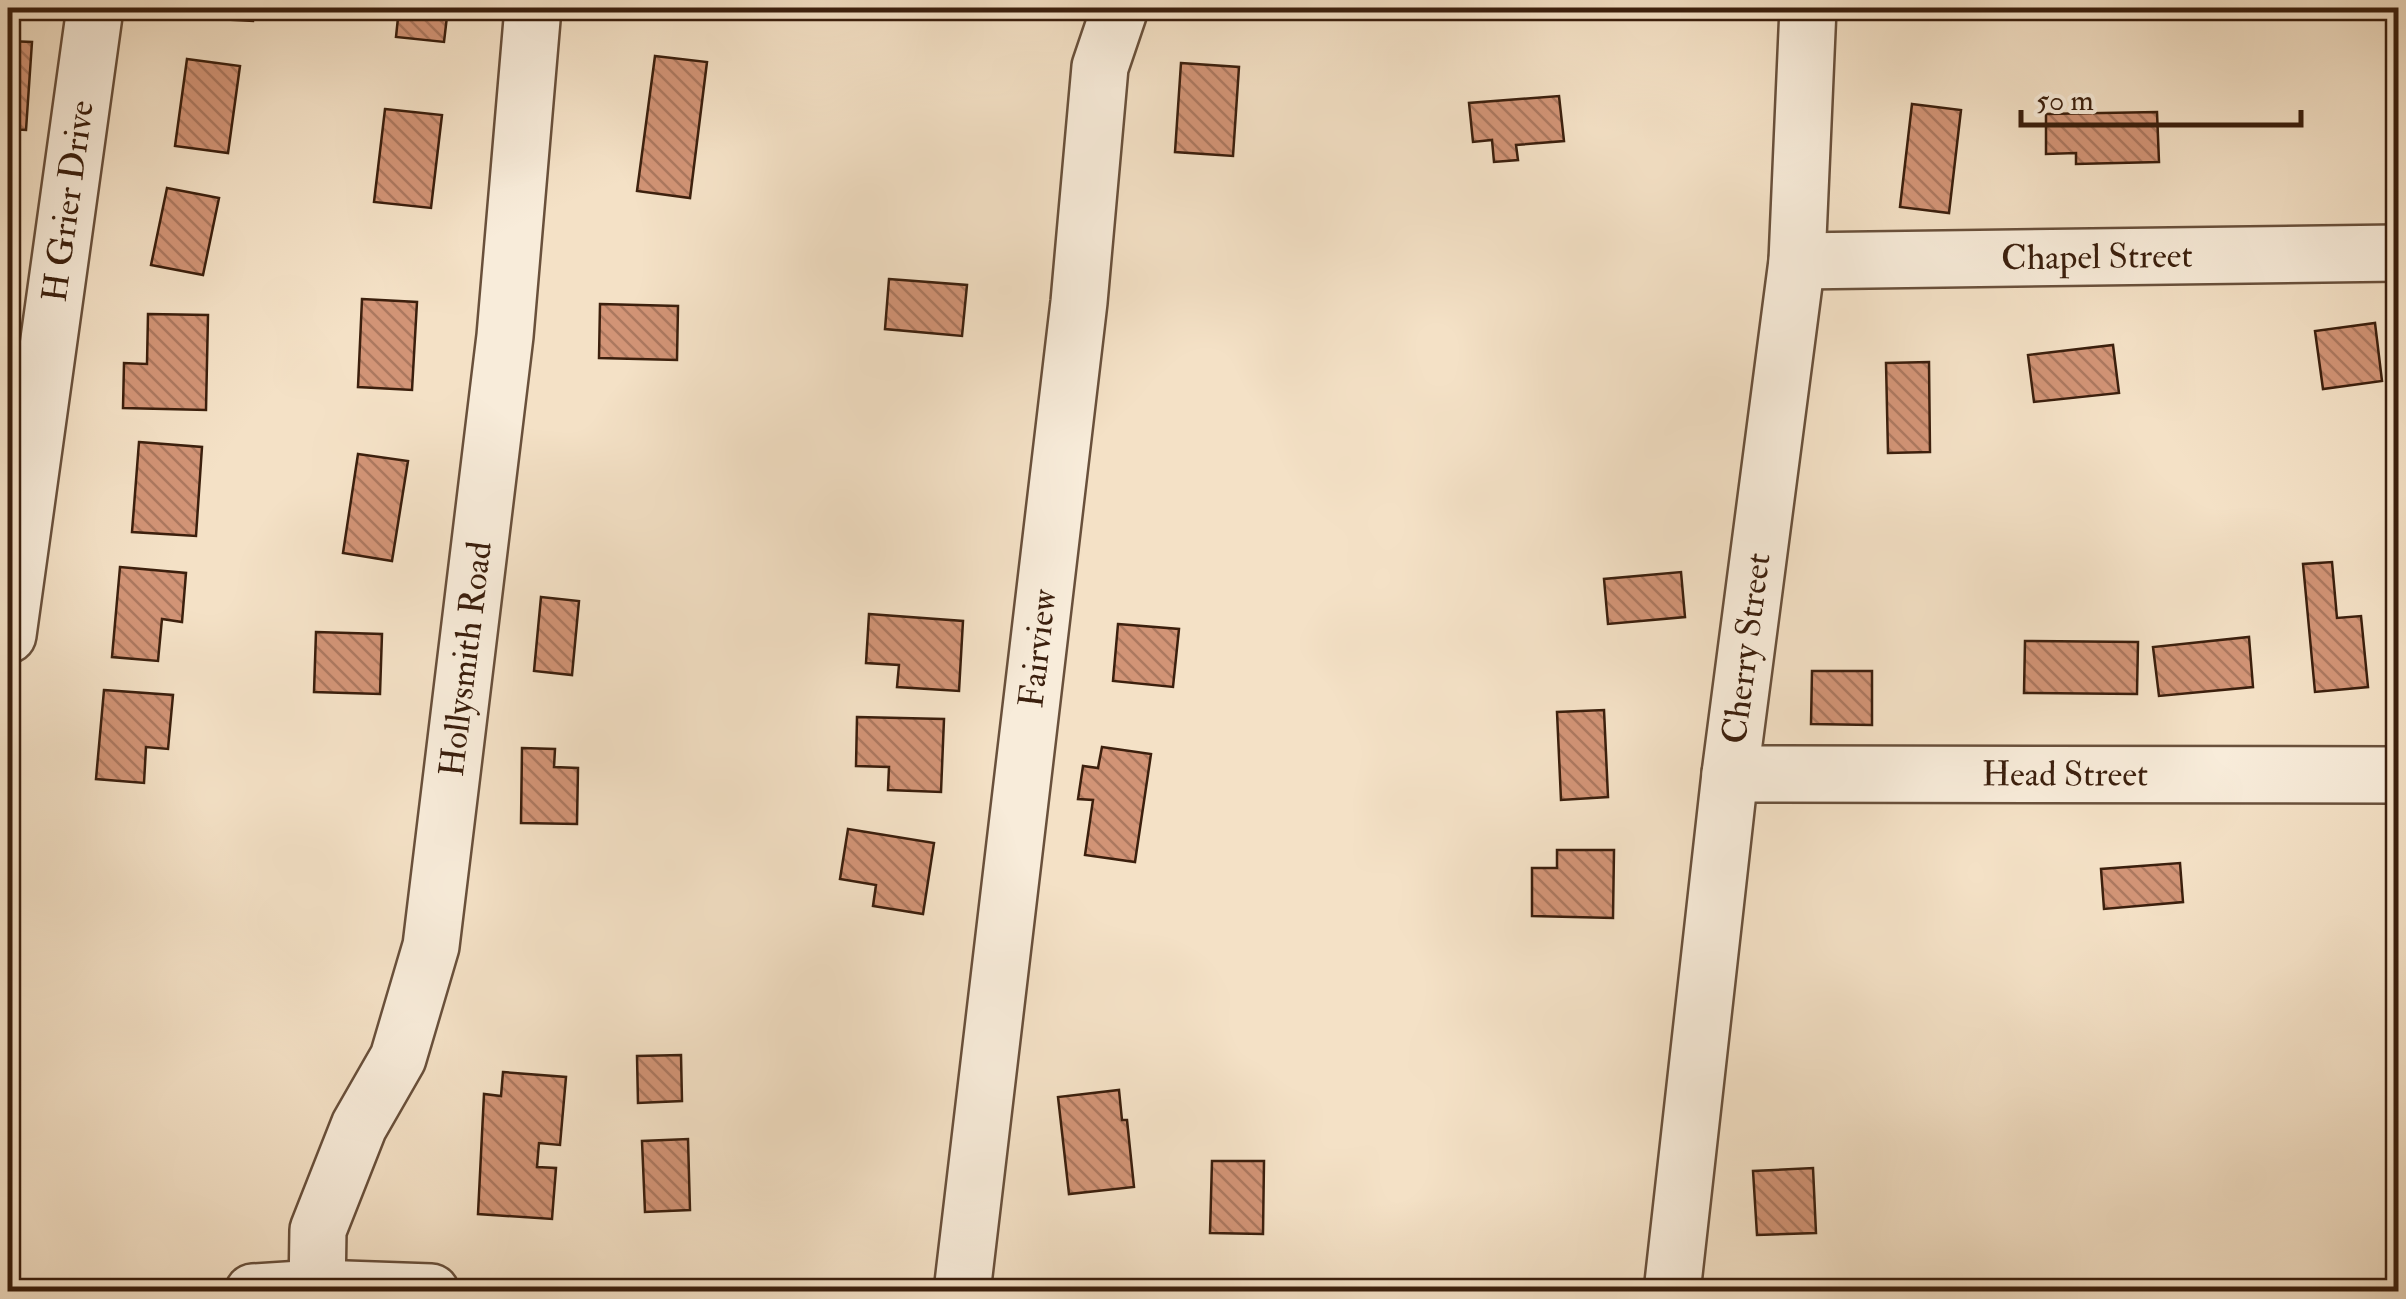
<svg xmlns="http://www.w3.org/2000/svg" width="2406" height="1299" font-family="'IM FELL Double Pica',serif">
	<style>
		.building { fill: url(#building-back-hatch); stroke: #3b1f0d; stroke-width: 2.5 }
		.lines { fill: none; stroke-linecap: round; stroke-linejoin: round }
		.minor-casing { stroke: #69503b; stroke-width: 60 }
		.minor { stroke: #f8ecda; stroke-width: 55 }
		.labels { text-anchor: middle; dominant-baseline: central; stroke-width: 10; stroke-linejoin: round; paint-order: stroke }
		.street-label { font-size: 35px; fill: #3b1f0d; stroke: #f8ecda }
	</style>
	<defs>
		<pattern id="building-back-hatch" width="6" height="6" patternUnits="userSpaceOnUse" patternTransform="scale(2.5)"><rect width="6" height="6" fill="#d29476"/><path d="M-1 5l2 2M0 0l6 6M5-1l2 2" fill="none" stroke="#ac785f"/></pattern>
	</defs>
	<rect width="100%" height="100%" fill="#f4e1c6"/>
	<filter id="stains"><feTurbulence type="fractalNoise" baseFrequency=".002" numOctaves="4"/><feColorMatrix values="0 0 0 0 .2 0 0 0 0 .09 0 0 0 0 .02 0 0 0 .5 -.17"/></filter>
	<radialGradient id="worn" r=".72"><stop offset=".6" stop-color="#630" stop-opacity="0"/><stop offset="1" stop-color="#630" stop-opacity=".3"/></radialGradient>
	<!-- building -->
	<g class="building">
		<polygon points="199,8 254,8 253,21 198,18"/>
		<polygon points="399,8 448,8 444,42 396,37"/>
		<polygon points="8,41 32,42 26,130 8,129"/>
		<polygon points="655,56 707,62 690,198 637,191"/>
		<polygon points="187,59 240,66 228,153 175,146"/>
		<polygon points="1181,63 1239,67 1233,156 1175,152"/>
		<polygon points="1559,96 1564,141 1516,145 1518,160 1494,162 1492,140 1473,142 1469,103"/>
		<polygon points="1912,104 1961,110 1949,213 1900,207"/>
		<polygon points="385,109 442,115 431,208 374,202"/>
		<polygon points="2157,112 2159,162 2076,164 2076,153 2046,154 2046,114"/>
		<polygon points="8,173 15,174 8,217"/>
		<polygon points="167,188 219,198 203,275 151,265"/>
		<polygon points="889,279 967,285 962,336 885,329"/>
		<polygon points="8,299 16,300 9,345 8,344"/>
		<polygon points="362,299 417,302 412,390 358,387"/>
		<polygon points="600,304 678,306 677,360 599,358"/>
		<polygon points="148,314 208,315 206,410 123,408 124,363 147,364"/>
		<polygon points="2375,323 2382,381 2323,389 2315,331"/>
		<polygon points="2113,345 2119,393 2034,402 2028,355"/>
		<polygon points="1929,362 1930,452 1888,453 1886,363"/>
		<polygon points="139,442 202,447 196,536 132,532"/>
		<polygon points="358,454 408,461 392,561 343,553"/>
		<polygon points="2332,562 2337,618 2361,616 2368,687 2315,692 2303,564"/>
		<polygon points="120,567 186,573 182,622 162,619 158,661 112,657"/>
		<polygon points="1681,572 1685,617 1608,624 1604,579"/>
		<polygon points="541,597 579,601 572,675 534,671"/>
		<polygon points="869,614 963,621 959,691 897,687 899,665 866,663"/>
		<polygon points="1118,624 1179,629 1173,687 1113,681"/>
		<polygon points="316,632 382,634 380,694 314,692"/>
		<polygon points="2249,637 2253,687 2159,696 2153,647"/>
		<polygon points="2025,641 2138,642 2137,694 2024,693"/>
		<polygon points="1812,671 1872,671 1872,725 1811,724"/>
		<polygon points="104,690 173,695 168,749 146,747 144,783 96,779"/>
		<polygon points="1604,710 1608,797 1561,800 1557,712"/>
		<polygon points="857,717 944,719 941,792 888,790 889,767 856,766"/>
		<polygon points="1102,747 1151,754 1135,862 1085,855 1093,800 1078,799 1083,766 1098,768"/>
		<polygon points="522,748 555,749 554,767 578,768 577,824 521,823"/>
		<polygon points="848,829 934,843 923,914 873,906 876,885 840,879"/>
		<polygon points="1557,850 1614,850 1613,918 1532,916 1532,868 1557,868"/>
		<polygon points="2180,863 2183,902 2104,909 2101,869"/>
		<polygon points="681,1055 682,1101 638,1103 637,1056"/>
		<polygon points="503,1072 566,1077 560,1145 539,1143 537,1167 556,1168 552,1219 478,1214 484,1094 501,1096"/>
		<polygon points="1119,1090 1122,1120 1127,1120 1134,1187 1069,1194 1058,1097"/>
		<polygon points="688,1139 690,1210 645,1212 642,1141"/>
		<polygon points="1212,1161 1264,1161 1263,1234 1210,1233"/>
		<polygon points="1813,1168 1816,1233 1757,1235 1753,1171"/>
	</g>
	<g class="lines">
		<!-- minor casing -->
		<g class="minor-casing">
			<g id="minor">
				<path id="s1" d="M1797,261l601,-8"/>
				<path id="s2" d="M8,635l87,-627"/>
				<path id="s3" d="M1730,774l668,1"/>
				<polyline points="253,1292 317,1288 431,1292"/>
				<path id="s4" d="M317,1292l1,-62 41,-104 39,-68 33,-112 74,-610 28,-328"/>
				<path id="s5" d="M962,1292l117,-990 21,-235 20,-59"/>
				<path id="s6" d="M1672,1292l58,-518 67,-513 11,-253"/>
			</g>
		</g>
		<!-- minor -->
		<use href="#minor" class="minor"/>
	</g>
	<g class="labels">
		<!-- street labels -->
		<g class="street-label">
			<text stroke="none"><textPath href="#s2" startOffset="438">H Grier Drive</textPath></text>
			<text stroke="none"><textPath href="#s1" startOffset="300">Chapel Street</textPath></text>
			<text stroke="none"><textPath href="#s5" startOffset="648">Fairview</textPath></text>
			<text stroke="none"><textPath href="#s6" startOffset="648">Cherry Street</textPath></text>
			<text stroke="none"><textPath href="#s4" startOffset="658">Hollysmith Road</textPath></text>
			<text stroke="none"><textPath href="#s3" startOffset="335">Head Street</textPath></text>
		</g>
	</g>
	<!-- margin -->
	<rect width="2406" height="1299" fill="none" stroke="#f4e1c6" stroke-width="40"/>
	<rect x="10" y="10" width="2386" height="1279" fill="none" stroke="#3b1f0d" stroke-width="5"/>
	<rect x="20" y="20" width="2366" height="1259" fill="none" stroke="#3b1f0d" stroke-width="2.5"/>
	<!-- scale -->
	<path d="M2021 110v15h280v-15" fill="none" stroke="#3b1f0d" stroke-width="5"/>
	<text x="2036" y="110" font-size="30" fill="#3b1f0d" stroke="#f8ecda" stroke-width="8" paint-order="stroke">50 m</text>
	<rect width="100%" height="100%" filter="url(#stains)"/>
	<rect width="100%" height="100%" fill="url(#worn)"/>
</svg>
